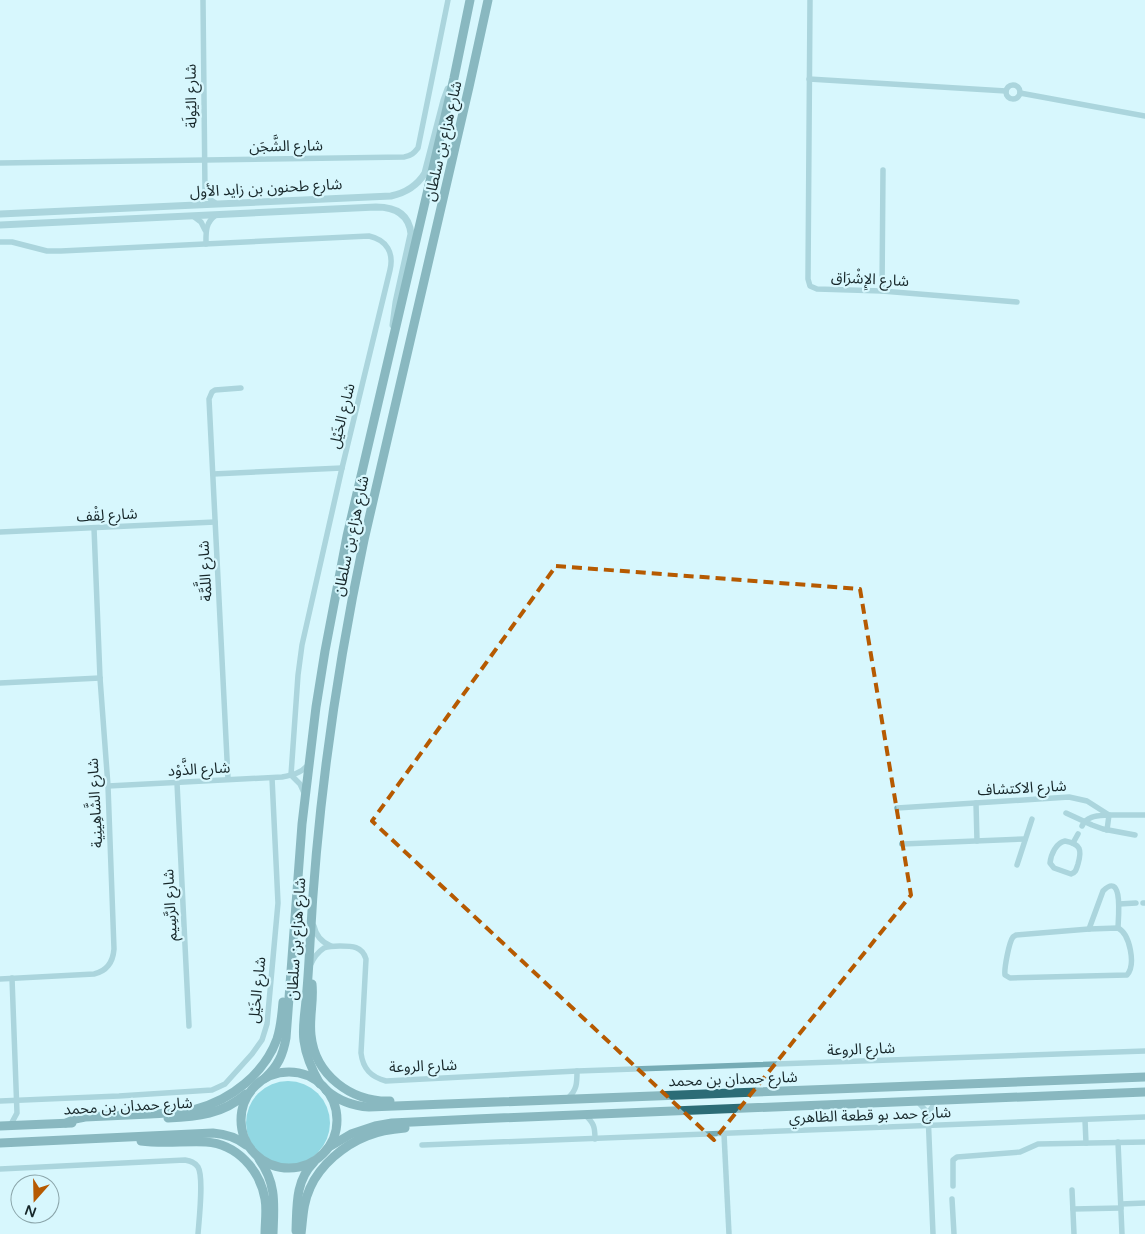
<svg xmlns="http://www.w3.org/2000/svg" width="1145" height="1234" font-family="'Varela Round','Noto Sans Arabic',sans-serif">
	<style>
		.water { fill: #3cb0c1 }
		.lines { fill: none; stroke-linecap: round; stroke-linejoin: round }
		.minor { stroke: #76acb5; stroke-width: 5.5 }
		.tertiary { stroke: #76acb5; stroke-width: 7 }
		.primary { stroke: #2c6c76; stroke-width: 9 }
		.marked { fill: none; stroke: #b65a01; stroke-width: 4; stroke-dasharray: 10 6; stroke-linejoin: round }
		.labels { text-anchor: middle; dominant-baseline: central; stroke-width: 4.5; stroke-linejoin: round; paint-order: stroke }
		.street-label { font-size: 15px; fill: #17272a; stroke: #d7f7fd }
	</style>
	<rect width="100%" height="100%" fill="#d7f7fd"/>
	<!-- water -->
	<circle class="water" cx="288" cy="1123" r="42"/>
	<g class="lines">
		<!-- minor -->
		<g class="minor">
			<polyline points="810,0 808,279 810,286 817,289 882,291 1017,302"/>
			<polyline points="809,79 1006,91"/>
			<circle cx="1013" cy="92" r="7"/>
			<polyline points="1020,93 1145,116"/>
			<path d="M0,163l404,-6c7,-1 10,-4 14,-9l30,-148"/>
			<polyline points="205,191 211,200 217,204"/>
			<polyline points="194,205 202,198 205,191 203,0"/>
			<polyline points="193,216 201,222 205,230"/>
			<path d="M0,242h12l35,9h14l308,-15c18,4 25,17 21,34l-48,198 -40,177 -4,30 -7,100"/>
			<path d="M206,244c0,-12 -1,-21 10,-29"/>
			<polyline points="882,291 883,170"/>
			<polyline points="213,474 342,468"/>
			<polyline points="0,532 215,522"/>
			<polyline points="0,683 100,678"/>
			<polyline points="291,775 300,784 304,793"/>
			<polyline points="228,779 209,399 212,392 215,390 241,388"/>
			<polyline points="177,783 189,1026"/>
			<path d="M108,786l174,-9c11,-2 19,-4 26,-12"/>
			<polyline points="976,803 977,841"/>
			<polyline points="897,808 1069,797 1087,801 1109,815 1145,815"/>
			<polyline points="1066,813 1092,825 1103,829 1135,835"/>
			<path d="M1082,826c5,-11 17,-10 27,-11l-2,15"/>
			<path d="M1065,841c16,3 17,9 13,23 -2,6 -2,8 -7,10l-17,-6 -4,-5c1,-9 6,-20 15,-22z"/>
			<polyline points="1073,843 1078,834"/>
			<polyline points="902,844 1025,839"/>
			<polyline points="1017,865 1032,819"/>
			<polyline points="1143,903 1145,903"/>
			<polyline points="1119,904 1136,903"/>
			<path d="M314,926c2,10 7,16 17,20"/>
			<path d="M1118,928c12,6 18,37 9,47l-117,3 -5,-3c-1,-6 4,-33 8,-38 1,-1 2,-1 3,-2l73,-6z"/>
			<path d="M1089,929l14,-38c21,-21 15,29 15,37"/>
			<path d="M311,964c3,-7 7,-12 13,-16 5,-2 10,-2 16,-2 12,0 22,0 26,13l-5,94c2,16 10,24 25,28l191,-10 568,-20"/>
			<path d="M0,979l94,-5c13,-3 19,-12 20,-25l-6,-163 -8,-108 -6,-150"/>
			<path d="M568,1098c9,-8 9,-15 9,-27"/>
			<polyline points="0,1101 119,1096 212,1090 225,1084 252,1054 262,1040 267,1024 278,903 272,778"/>
			<polyline points="917,1101 928,1113 933,1234"/>
			<polyline points="928,1113 933,1106 939,1100"/>
			<path d="M585,1115c9,8 10,12 10,24"/>
			<polyline points="1085,1120 1086,1143"/>
			<polyline points="10,1126 17,1113 12,978"/>
			<polyline points="724,1134 729,1234"/>
			<polyline points="1118,1142 1122,1234"/>
			<polyline points="422,1145 1145,1117"/>
			<path d="M0,1169l185,-9c5,1 10,2 13,7 6,10 1,53 0,67"/>
			<polyline points="953,1186 953,1160 957,1157 1020,1152 1038,1144 1145,1142"/>
			<polyline points="1072,1190 1074,1234"/>
			<polyline points="952,1199 954,1234"/>
			<polyline points="1121,1204 1145,1203"/>
			<polyline points="1073,1209 1121,1208"/>
		</g>
		<!-- tertiary -->
		<g class="tertiary">
			<path d="M0,214l391,-18c14,-3 26,-10 34,-23l19,-73 4,-11"/>
			<path d="M0,225l376,-18c18,0 33,6 35,27l-15,68 -3,23"/>
		</g>
		<!-- primary -->
		<g class="primary">
			<path d="M312,984c2,17 -3,33 -1,51 4,40 40,67 79,66"/>
			<circle cx="289" cy="1120" r="48"/>
			<path d="M265,1078c13,-12 18,-23 21,-40l16,-214 14,-117 9,-56 22,-115 107,-458 16,-78"/>
			<path d="M320,1084c-8,-14 -14,-27 -16,-43 -2,-13 1,-28 2,-41 2,-19 3,-38 4,-57 7,-136 26,-270 54,-403l105,-453 19,-87"/>
			<path d="M326,1090c13,11 26,16 43,17l776,-30"/>
			<path d="M168,1118c29,-1 55,-4 78,-24"/>
			<path d="M66,1123l9,-4 10,-2c21,-1 43,-2 65,-3 15,-1 31,-1 46,-5 35,-9 68,-35 81,-70 4,-12 5,-25 6,-37"/>
			<polyline points="0,1126 72,1123"/>
			<path d="M141,1141c20,3 44,0 65,1 31,2 54,28 59,57 2,11 0,24 0,35"/>
			<path d="M0,1143l213,-10c13,1 23,4 33,12"/>
			<polyline points="329,1147 351,1134 375,1126 392,1123 475,1119 1145,1092"/>
			<path d="M259,1159c18,25 15,46 14,75"/>
			<path d="M296,1231c1,-25 -1,-50 18,-69"/>
			<path d="M301,1234c2,-16 2,-31 9,-46 10,-23 34,-43 57,-52 12,-5 25,-7 38,-8"/>
		</g>
	</g>
	<!-- marked area -->
	<path d="M0 0H1145V1234H0ZM556,566l304,23 51,306 -197,245 -342,-319z" fill="#d7f7fd" fill-opacity=".55" fill-rule="evenodd"/>
	<path class="marked" d="M556,566l304,23 51,306 -197,245 -342,-319z"/>
	<g class="labels">
		<!-- street labels -->
		<g class="street-label">
			<text transform="translate(191 96) rotate(-91)">شارع اليُولَة</text>
			<text transform="translate(443 141) rotate(-77)">شارع هزاع بن سلطان</text>
			<text transform="translate(286 146) rotate(-1)">شارع الشَّجَن</text>
			<text transform="translate(266 188) rotate(-3)">شارع طحنون بن زايد الأول</text>
			<text transform="translate(870 279) rotate(3)">شارع الإِشْرَاق</text>
			<text transform="translate(342 416) rotate(-76)">شارع الخَيْل</text>
			<text transform="translate(107 515) rotate(-3)">شارع لِقْف</text>
			<text transform="translate(351 536) rotate(-78)">شارع هزاع بن سلطان</text>
			<text transform="translate(205 571) rotate(-93)">شارع اللَّمَّة</text>
			<text transform="translate(199 769) rotate(-3)">شارع الذَّوْد</text>
			<text transform="translate(1022 788) rotate(-3)">شارع الاكتشاف</text>
			<text transform="translate(95 803) rotate(-93)">شارع الشَّاهِينِية</text>
			<text transform="translate(170 905) rotate(-93)">شارع الرَّسِيم</text>
			<text transform="translate(296 939) rotate(-86)">شارع هزاع بن سلطان</text>
			<text transform="translate(257 990) rotate(-84)">شارع الخَيْل</text>
			<text transform="translate(861 1049) rotate(-2)">شارع الروعة</text>
			<text transform="translate(423 1066) rotate(-2)">شارع الروعة</text>
			<text transform="translate(733 1079) rotate(-2)">شارع حمدان بن محمد</text>
			<text transform="translate(128 1106) rotate(-3)">شارع حمدان بن محمد</text>
			<text transform="translate(870 1115) rotate(-2)">شارع حمد بو قطعة الظاهري</text>
		</g>
	</g>
	<!-- north arrow -->
	<g transform="translate(35 1199) rotate(200)"><circle r="24" fill="#d7f7fd" stroke="#8aa4a9"/>
	<path d="M0-4L9 19L0 12L-9 19Z" fill="#b65a01"/>
	<text y="-8" font-size="14" font-weight="bold" text-anchor="middle" fill="#17272a">N</text>
	</g>
</svg>
